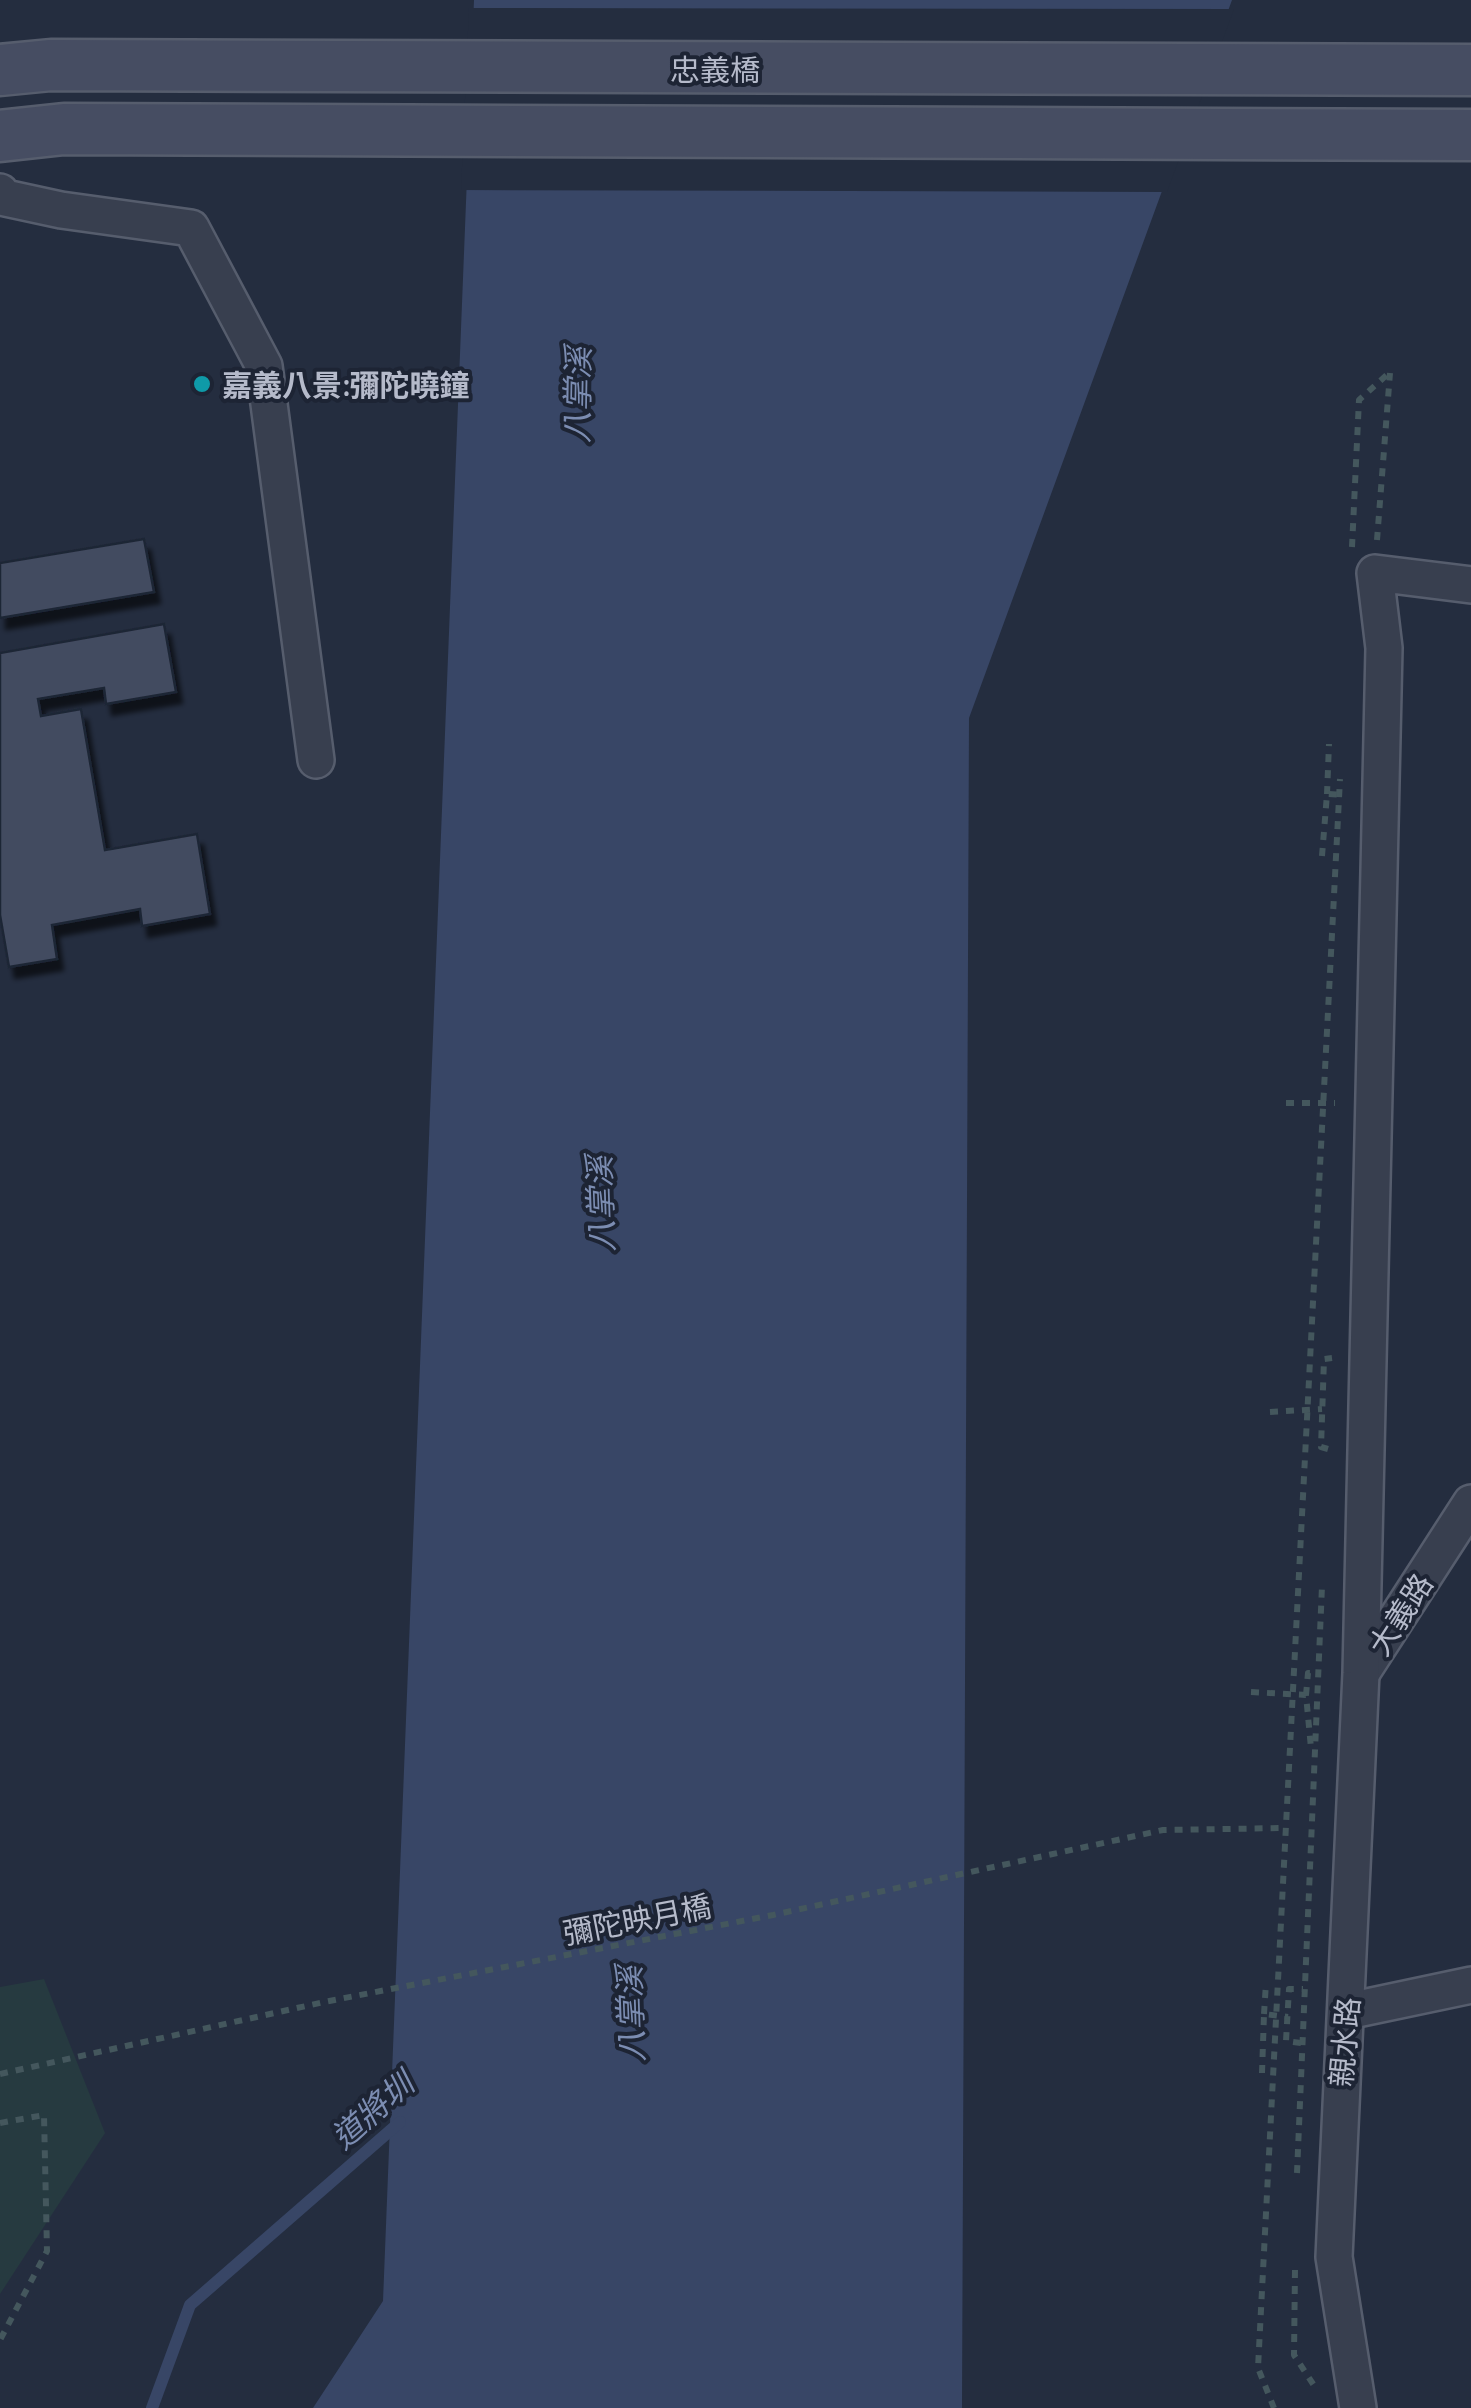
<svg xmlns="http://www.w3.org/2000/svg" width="1471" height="2408" font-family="'PT Sans Narrow','Noto Sans TC',sans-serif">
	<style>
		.green { fill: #263a40 }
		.water { fill: #384666 }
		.pier { fill: #242d3f }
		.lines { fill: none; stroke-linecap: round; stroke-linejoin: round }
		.stream { stroke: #384666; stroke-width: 12 }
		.building { fill: #434c61; stroke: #1f2636; stroke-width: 2.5; filter: url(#shadow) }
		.street-casing { stroke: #565d6d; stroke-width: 40 }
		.secondary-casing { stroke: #565d6d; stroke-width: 55 }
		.path { stroke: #44575d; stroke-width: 6; stroke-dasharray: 8 8; stroke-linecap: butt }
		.street { stroke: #383f4f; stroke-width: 35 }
		.secondary { stroke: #464d62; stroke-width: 50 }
		.culture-dot { fill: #0f9aa8; stroke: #1d2434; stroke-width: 4 }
		.labels { text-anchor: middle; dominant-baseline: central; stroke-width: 8; stroke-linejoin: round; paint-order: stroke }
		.street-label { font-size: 30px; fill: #b5baca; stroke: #1d2434 }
		.poi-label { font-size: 30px; font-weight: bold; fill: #b5baca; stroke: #1d2434; text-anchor: start }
		.water-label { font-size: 32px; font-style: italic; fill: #7c8db2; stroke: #1d2434 }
	</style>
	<defs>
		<filter id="shadow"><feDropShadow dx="6" dy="11" stdDeviation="2.5" flood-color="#0009"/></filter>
	</defs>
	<rect width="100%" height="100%" fill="#242d3f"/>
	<!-- green -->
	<polygon class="green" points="44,1979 105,2133 0,2294 0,1987"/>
	<!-- water -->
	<polygon class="water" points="474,0 1232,0 969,718 962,2408 313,2408 383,2301"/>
	<!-- pier -->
	<polygon class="pier" points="469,8 1234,9 1167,192 461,190"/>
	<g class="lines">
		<!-- stream -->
		<polyline class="stream" points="152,2408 190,2305 400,2122"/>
	</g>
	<!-- building -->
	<g class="building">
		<polygon points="144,539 154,592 0,618 0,563"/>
		<polygon points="164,624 176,692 106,704 104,688 38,699 41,716 81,709 105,850 197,834 210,914 142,926 140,909 52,925 57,959 9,967 0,915 0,653"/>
	</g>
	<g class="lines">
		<!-- street casing -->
		<g class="street-casing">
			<g id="street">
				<polyline points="0,192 1,197 61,210 191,228 264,366 316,760"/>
				<polyline points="1362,1672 1471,1503"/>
				<polyline points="1348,2011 1471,1985"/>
				<polyline points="1358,2408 1334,2257 1361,1673 1384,648 1375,573 1471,585"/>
			</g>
		</g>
		<!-- secondary casing -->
		<g class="secondary-casing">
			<g id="secondary">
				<polyline points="0,70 51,65 1471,70"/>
				<polyline points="0,136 64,129 1471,135"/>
			</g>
		</g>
		<!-- path -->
		<g class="path">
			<polyline points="1377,540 1390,373"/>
			<polyline points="1352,547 1359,400 1390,372"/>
			<polyline points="1327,794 1329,744"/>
			<polyline points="1322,856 1327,794 1343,795"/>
			<polyline points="1286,1103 1335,1103"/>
			<polyline points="1270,1412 1322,1409"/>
			<polyline points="1328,1449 1321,1447 1324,1359 1332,1358"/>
			<polyline points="1251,1692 1306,1695 1311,1748"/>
			<polyline points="1306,1695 1308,1673 1318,1673"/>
			<polyline points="1264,2014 1266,1983"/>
			<polyline points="1301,2043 1286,2041 1289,1989 1303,1989"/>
			<polyline points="1262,2073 1264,2014 1288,2017"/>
			<polyline points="0,2074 324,2002 773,1915 1163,1830 1285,1828"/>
			<polyline points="0,2123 44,2115 47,2251 0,2340"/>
			<polyline points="1297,2173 1322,1586"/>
			<polyline points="1295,2270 1294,2355 1315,2387"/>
			<polyline points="1274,2408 1258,2368 1340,779"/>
		</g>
		<!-- street -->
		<use href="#street" class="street"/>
		<!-- secondary -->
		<use href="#secondary" class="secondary"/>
	</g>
	<!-- markers -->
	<circle class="culture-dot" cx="202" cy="384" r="10"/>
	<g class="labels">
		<!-- street labels -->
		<g class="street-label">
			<text x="715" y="69">忠義橋</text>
			<text transform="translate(1400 1614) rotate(-57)">大義路</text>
			<text transform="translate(637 1919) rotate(-11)">彌陀映月橋</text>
			<text transform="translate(1344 2042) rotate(-85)">親水路</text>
		</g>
		<!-- poi labels -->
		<g class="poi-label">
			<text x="222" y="384">嘉義八景:彌陀曉鐘</text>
		</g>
		<!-- water labels -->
		<g class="water-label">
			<text transform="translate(577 395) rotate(-89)">八掌溪</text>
			<text transform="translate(600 1204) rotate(-92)">八掌溪</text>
			<text transform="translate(630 2014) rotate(-92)">八掌溪</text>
			<text transform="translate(372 2110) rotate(-41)">道將圳</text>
		</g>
	</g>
</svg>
